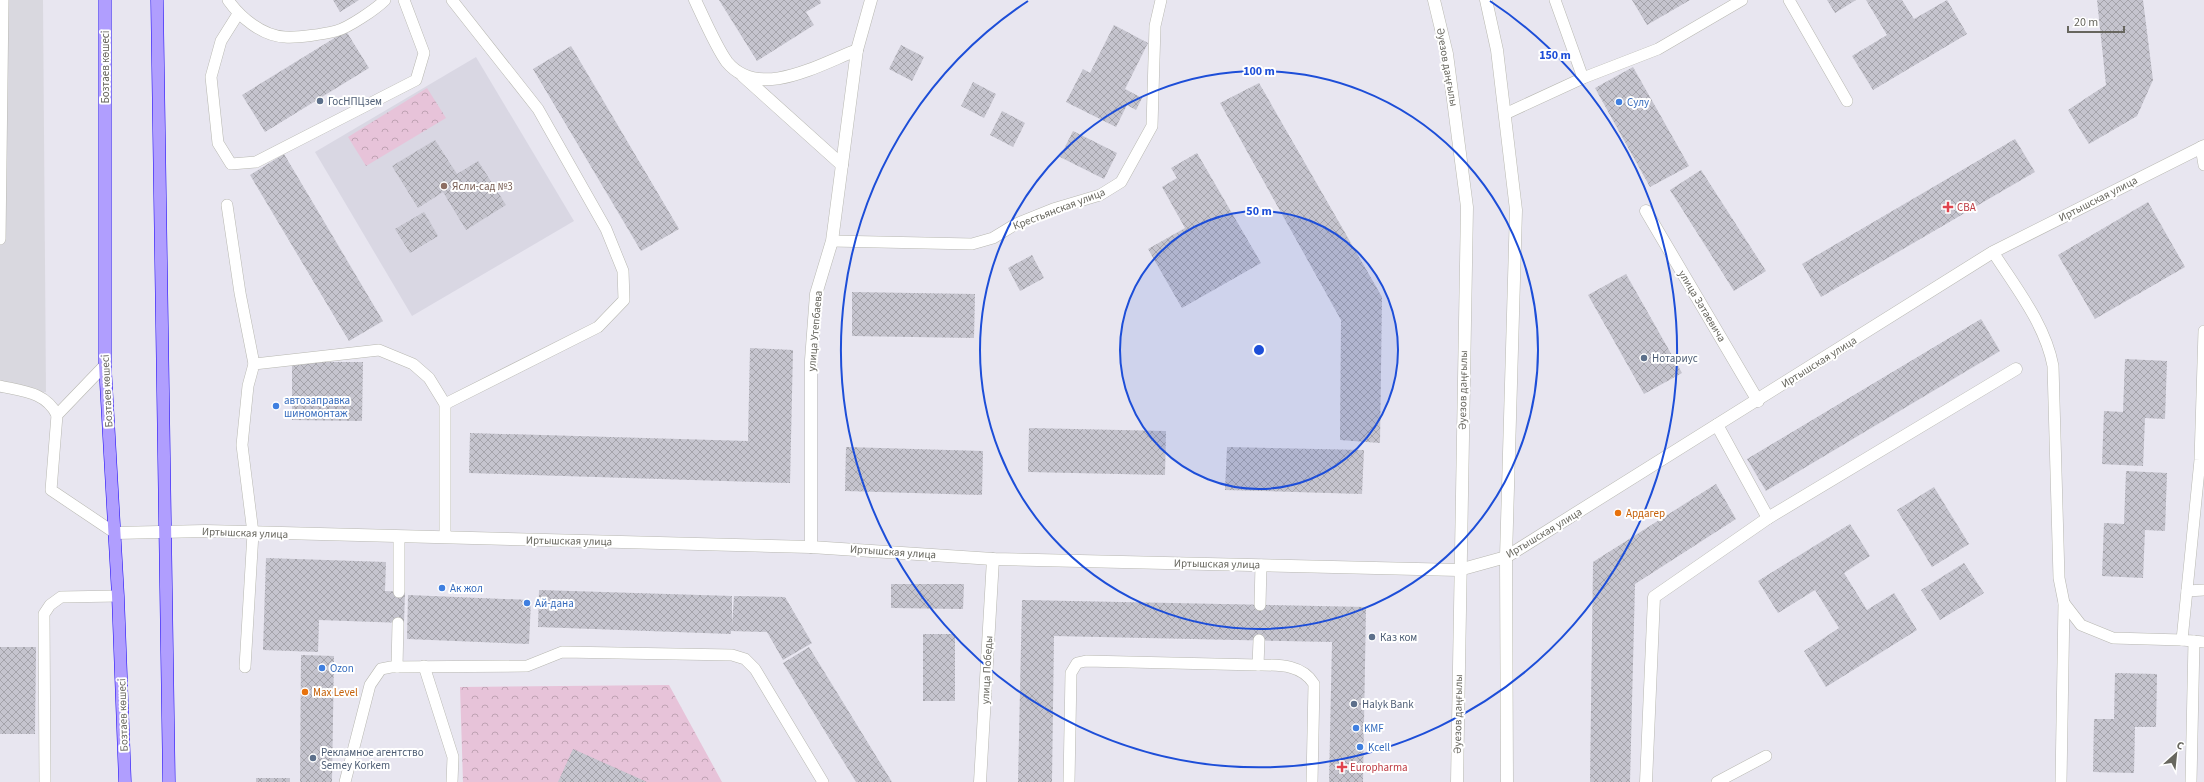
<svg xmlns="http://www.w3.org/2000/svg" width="2204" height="782" font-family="'Source Sans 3',sans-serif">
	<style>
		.industrial { fill: #d9d8df }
		.education { fill: #d9d7e3 }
		.park { fill: url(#park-crowns) }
		.building { fill: url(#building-cross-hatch) }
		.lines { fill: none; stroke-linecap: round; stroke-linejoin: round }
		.service-casing { stroke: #b8b8b1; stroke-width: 12 }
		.minor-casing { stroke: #b8b8b1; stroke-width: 13 }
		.secondary-casing { stroke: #b9b9b0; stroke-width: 13 }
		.trunk-casing { stroke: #1600f6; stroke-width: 13 }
		.service { stroke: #fff; stroke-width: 11 }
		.minor { stroke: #fff; stroke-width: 12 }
		.secondary { stroke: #fff; stroke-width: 12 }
		.trunk { stroke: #b09efe; stroke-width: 12 }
		.ring { fill: none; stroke: #1d4ed8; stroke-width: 2 }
		.service-dot { fill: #5c6f8a; stroke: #fff; stroke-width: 1.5 }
		.shop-dot { fill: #3f7fe0; stroke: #fff; stroke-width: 1.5 }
		.education-dot { fill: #8d6e63; stroke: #fff; stroke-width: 1.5 }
		.health-dot { fill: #e0444e; stroke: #fff; stroke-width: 1.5 }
		.food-dot { fill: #e8710a; stroke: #fff; stroke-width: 1.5 }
		.labels { text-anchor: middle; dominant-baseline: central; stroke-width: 4; stroke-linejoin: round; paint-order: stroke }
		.street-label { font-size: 11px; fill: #67665e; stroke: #fff }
		.service-label { font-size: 11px; fill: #4e5e75; stroke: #fff; text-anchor: start }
		.shop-label { font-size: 11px; fill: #366cbe; stroke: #fff; text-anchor: start }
		.education-label { font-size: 11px; fill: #785e54; stroke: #fff; text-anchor: start }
		.health-label { font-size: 11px; fill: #be3a42; stroke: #fff; text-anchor: start }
		.food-label { font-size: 11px; fill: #c56008; stroke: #fff; text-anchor: start }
		.centre { fill: #1d4ed8; stroke: #fff; stroke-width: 2 }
		.ring-label { font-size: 12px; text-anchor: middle; font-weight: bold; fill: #1d4ed8; stroke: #fff; stroke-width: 4; stroke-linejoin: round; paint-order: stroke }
	</style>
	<defs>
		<pattern id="park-crowns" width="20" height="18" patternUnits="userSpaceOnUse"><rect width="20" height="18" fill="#e7c3d9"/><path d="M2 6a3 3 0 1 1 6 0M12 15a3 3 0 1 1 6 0" fill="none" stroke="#bfa2b3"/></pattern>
		<pattern id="building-cross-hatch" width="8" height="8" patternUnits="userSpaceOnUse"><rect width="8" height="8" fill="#c5c4ce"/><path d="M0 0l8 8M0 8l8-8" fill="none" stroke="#a4a3aa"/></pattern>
	</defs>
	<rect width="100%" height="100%" fill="#e8e6f0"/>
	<!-- industrial -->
	<polygon class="industrial" points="0,0 43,0 46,392 0,393"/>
	<!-- education -->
	<polygon class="education" points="476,57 574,221 412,316 315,152"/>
	<!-- park -->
	<g class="park">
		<polygon points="427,88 446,118 366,166 348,137"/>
		<polygon points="669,685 722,782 463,782 460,687"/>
	</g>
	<!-- building -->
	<g class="building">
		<polygon points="333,0 359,0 340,12"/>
		<polygon points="719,0 820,0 821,3 806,12 814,25 757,61"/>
		<polygon points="1632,0 1690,0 1647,25"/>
		<polygon points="1827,0 1856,0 1835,13"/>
		<polygon points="1866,0 1902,0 1914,19 1947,0 1967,34 1873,90 1852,56 1887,35"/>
		<polygon points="2097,0 2143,0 2153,80 2137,116 2089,144 2068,110 2106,85"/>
		<polygon points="1114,25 1148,43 1125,89 1142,98 1136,110 1127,105 1116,127 1066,102 1083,69 1090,73"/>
		<polygon points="346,31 369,68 265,132 242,95"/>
		<polygon points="901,45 924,57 912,81 889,69"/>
		<polygon points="571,46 679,229 641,251 533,69"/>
		<polygon points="1633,67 1689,166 1650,187 1595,88"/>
		<polygon points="973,82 996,94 984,118 961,106"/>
		<polygon points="1259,83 1382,297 1380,443 1340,440 1341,320 1220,103"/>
		<polygon points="1002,111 1025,123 1013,147 990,135"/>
		<polygon points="1073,131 1117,153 1104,179 1060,157"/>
		<polygon points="2015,139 2035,172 1821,297 1802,264"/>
		<polygon points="435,140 457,174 478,161 506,205 466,230 443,192 418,208 392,166"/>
		<polygon points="1197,153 1261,263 1182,308 1148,249 1185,228 1162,187 1177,178 1171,168"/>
		<polygon points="284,154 383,321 349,341 250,175"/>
		<polygon points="1701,170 1766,271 1734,291 1670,190"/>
		<polygon points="2148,202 2185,267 2095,319 2058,255"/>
		<polygon points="424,212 438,236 410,253 395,229"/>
		<polygon points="1032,255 1044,278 1020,291 1008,268"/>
		<polygon points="1626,274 1682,373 1644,394 1588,295"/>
		<polygon points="852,292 975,294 974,338 852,336"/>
		<polygon points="1981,319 2000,351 1766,491 1747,459"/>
		<polygon points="750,348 793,350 790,483 469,473 470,433 748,441"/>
		<polygon points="2125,359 2167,361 2165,419 2145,418 2143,466 2102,464 2104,411 2123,412"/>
		<polygon points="292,362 363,362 362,421 292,420"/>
		<polygon points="1029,428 1166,431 1165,475 1028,472"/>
		<polygon points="846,447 983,451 982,495 845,491"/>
		<polygon points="1227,447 1364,450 1362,494 1225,490"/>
		<polygon points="2126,471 2167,473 2165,531 2145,530 2143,578 2102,576 2104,523 2124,524"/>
		<polygon points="1716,484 1736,519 1635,584 1630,782 1590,782 1593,562"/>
		<polygon points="1934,487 1969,544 1932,567 1897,510"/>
		<polygon points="1850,524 1870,556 1844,573 1867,610 1894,593 1917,630 1826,687 1804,651 1839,628 1815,590 1778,613 1758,581"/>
		<polygon points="266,558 386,562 385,591 405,592 404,623 319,620 318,652 263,650"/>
		<polygon points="1964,563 1984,593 1940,620 1921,590"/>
		<polygon points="891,584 964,584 963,609 891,608"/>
		<polygon points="539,590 732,596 732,626 734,596 785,597 812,643 783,660 767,632 731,631 731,634 538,627"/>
		<polygon points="408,595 531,600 529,644 407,639"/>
		<polygon points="1022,600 1366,607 1363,782 1329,782 1332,642 1054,636 1052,782 1018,782"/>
		<rect x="923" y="634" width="32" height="67"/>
		<polygon points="0,647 36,647 35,734 0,734"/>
		<polygon points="809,647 892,782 856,782 783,663"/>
		<polygon points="301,655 334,656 332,782 300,782"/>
		<polygon points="2115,673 2157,674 2156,727 2135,727 2134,773 2093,772 2094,719 2114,719"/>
		<polygon points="573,749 647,782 558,782"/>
		<rect x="256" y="778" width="34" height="4"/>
	</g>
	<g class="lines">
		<!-- service casing -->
		<g class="service-casing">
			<g id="service">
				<path d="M228,0c12,17 34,36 57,37 13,1 39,-3 51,-6 12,-3 40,-22 49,-31"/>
				<polyline points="1555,0 1583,78"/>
				<polyline points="1789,0 1847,101"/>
				<polyline points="238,14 221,41 211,77 218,143 231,164 256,162 416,80 424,53 404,0"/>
				<polyline points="1505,114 1583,78 1658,49 1742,0"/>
				<polyline points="2201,147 2204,165"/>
				<polyline points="227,205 240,293 254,364"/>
				<polyline points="0,239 3,0"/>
				<polyline points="832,241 972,244 993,238 1016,224 1053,209 1100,195 1121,182 1152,126 1155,26 1161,0"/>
				<path d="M1993,252c23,36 52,72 60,114l6,212 5,25 -3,179"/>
				<polyline points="2204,331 2200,460 2182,640 2204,642"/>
				<polyline points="105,365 57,415 51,490 115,533"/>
				<path d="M0,386c22,5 46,6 57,29"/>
				<polyline points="445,404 598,327 624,300 623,271 606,229 538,109 452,0"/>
				<polyline points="2187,591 2204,590"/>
				<polyline points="399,592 399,537"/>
				<polyline points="2064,603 2081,625 2113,638 2182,640"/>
				<polyline points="1260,605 1261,565"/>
				<path d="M1259,640l-1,25c21,0 44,-1 56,19l-2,98"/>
				<polyline points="424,666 453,757 452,782"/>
				<polyline points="245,667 253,533 242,445 248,386 254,364 379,350 413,364 429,378 445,404 445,537"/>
				<polyline points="397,667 398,623"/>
				<polyline points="45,782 44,614 50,605 61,597 118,596"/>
				<polyline points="345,782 370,685 381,669 391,667 527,666 562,652 732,655 745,659 755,669 823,782"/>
				<polyline points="1069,782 1071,673 1077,663 1086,661 1258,665"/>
				<polyline points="1717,782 1766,756"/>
				<polyline points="2191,782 2194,641"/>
			</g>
		</g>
		<!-- minor casing -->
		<g class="minor-casing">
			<g id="minor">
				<path d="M695,0c8,17 22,49 32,62 32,39 93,2 130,-12"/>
				<polyline points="743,76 842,165"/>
				<polyline points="1646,211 1758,401"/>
				<polyline points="1717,425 1768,518 2016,369"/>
				<polyline points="115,533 205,531 811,547 993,559 1459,570 1506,557 1993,252 2204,146"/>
				<polyline points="811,547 811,360 816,294 832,241 857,50 871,0"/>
				<polyline points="980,782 993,559"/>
				<polyline points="1646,782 1654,597 1768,518"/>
			</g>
		</g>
		<!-- secondary casing -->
		<g class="secondary-casing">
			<g id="secondary">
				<polyline points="1434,0 1447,54 1467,207 1457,782"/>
				<polyline points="1486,0 1497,50 1516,210 1506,557 1507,782"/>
			</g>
		</g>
		<!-- trunk casing -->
		<g class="trunk-casing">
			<g id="trunk">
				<polyline points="105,0 105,365 118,596 125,782"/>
				<polyline points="157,0 169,782"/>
			</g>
		</g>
		<!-- service -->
		<use href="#service" class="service"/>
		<!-- minor -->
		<use href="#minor" class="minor"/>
		<!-- secondary -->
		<use href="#secondary" class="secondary"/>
		<!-- trunk -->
		<use href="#trunk" class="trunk"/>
	</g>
	<!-- distance rings -->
	<circle cx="1259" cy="350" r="139" fill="#1d4ed8" fill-opacity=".12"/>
	<g class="ring">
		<circle cx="1259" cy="350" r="139"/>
		<circle cx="1259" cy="350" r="279"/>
		<path d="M1490 1A418 418 0 1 1 1028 1"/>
	</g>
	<!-- markers -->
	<g class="service-dot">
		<circle cx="320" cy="101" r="4"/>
		<circle cx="1644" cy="358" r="4"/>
		<circle cx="1372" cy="637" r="4"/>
		<circle cx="1354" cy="704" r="4"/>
		<circle cx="313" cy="758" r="4"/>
	</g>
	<g class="shop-dot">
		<circle cx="1619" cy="102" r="4"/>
		<circle cx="276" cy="406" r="4"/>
		<circle cx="442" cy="588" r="4"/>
		<circle cx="527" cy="603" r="4"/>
		<circle cx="322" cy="668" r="4"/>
		<circle cx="1356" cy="728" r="4"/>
		<circle cx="1360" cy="747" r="4"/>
	</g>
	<circle class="education-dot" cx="444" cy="186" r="4"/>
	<g class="health-dot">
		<path d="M1946 201h4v4h4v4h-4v4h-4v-4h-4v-4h4z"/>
		<path d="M1340 761h4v4h4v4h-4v4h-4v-4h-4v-4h4z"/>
	</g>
	<g class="food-dot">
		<circle cx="1618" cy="513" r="4"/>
		<circle cx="305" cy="692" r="4"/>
	</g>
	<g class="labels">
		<!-- street labels -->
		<g class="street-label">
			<text transform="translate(105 67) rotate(-90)">Бозтаев көшесі</text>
			<text transform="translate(1447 67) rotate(80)">Әуезов даңғылы</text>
			<text transform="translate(2098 199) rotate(-27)">Иртышская улица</text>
			<text transform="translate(1059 209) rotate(-21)">Крестьянская улица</text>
			<text transform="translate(1702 306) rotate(59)">улица Затаевича</text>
			<text transform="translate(815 331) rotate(-85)">улица Утепбаева</text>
			<text transform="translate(1819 362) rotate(-32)">Иртышская улица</text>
			<text transform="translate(1463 390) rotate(-89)">Әуезов даңғылы</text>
			<text transform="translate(107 391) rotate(-93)">Бозтаев көшесі</text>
			<text transform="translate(245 533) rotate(2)">Иртышская улица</text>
			<text transform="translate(1544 533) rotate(-31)">Иртышская улица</text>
			<text transform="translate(569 541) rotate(1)">Иртышская улица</text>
			<text transform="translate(893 552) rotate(4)">Иртышская улица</text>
			<text transform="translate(1217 564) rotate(1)">Иртышская улица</text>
			<text transform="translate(987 670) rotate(-87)">улица Победы</text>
			<text transform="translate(1458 714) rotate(-89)">Әуезов даңғылы</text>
			<text transform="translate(123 715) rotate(-92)">Бозтаев көшесі</text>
		</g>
		<!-- service labels -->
		<g class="service-label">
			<text x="328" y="101">ГосНПЦзем</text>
			<text x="1652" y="358">Нотариус</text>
			<text x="1380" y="637">Каз ком</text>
			<text x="1362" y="704">Halyk Bank</text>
			<text x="321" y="752">Рекламное агентство<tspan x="321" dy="13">Semey Korkem</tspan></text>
		</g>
		<!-- shop labels -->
		<g class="shop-label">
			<text x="1627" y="102">Сулу</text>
			<text x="284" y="400">автозаправка<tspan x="284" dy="13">шиномонтаж</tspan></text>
			<text x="450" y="588">Ак жол</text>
			<text x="535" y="603">Ай-дана</text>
			<text x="330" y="668">Ozon</text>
			<text x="1364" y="728">KMF</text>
			<text x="1368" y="747">Kcell</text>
		</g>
		<!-- education labels -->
		<g class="education-label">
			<text x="452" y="186">Ясли-сад №3</text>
		</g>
		<!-- health labels -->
		<g class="health-label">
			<text x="1957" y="207">СВА</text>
			<text x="1350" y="767">Europharma</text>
		</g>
		<!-- food labels -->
		<g class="food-label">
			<text x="1626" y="513">Ардагер</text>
			<text x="313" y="692">Max Level</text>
		</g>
	</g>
	<circle cx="1259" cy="350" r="6" class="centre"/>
	<g class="ring-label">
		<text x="1555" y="59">150 m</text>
		<text x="1259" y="75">100 m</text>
		<text x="1259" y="215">50 m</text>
	</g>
	<!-- north arrow -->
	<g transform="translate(2176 754) rotate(27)" stroke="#ffffff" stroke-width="3" paint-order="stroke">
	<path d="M0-3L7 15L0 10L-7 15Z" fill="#67665e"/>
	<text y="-6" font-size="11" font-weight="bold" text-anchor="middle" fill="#67665e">С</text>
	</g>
	<!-- scale -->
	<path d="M2068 26v6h56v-6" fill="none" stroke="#67665e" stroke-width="2"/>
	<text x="2074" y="26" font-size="12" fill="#67665e" stroke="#ffffff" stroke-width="3" paint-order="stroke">20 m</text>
</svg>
